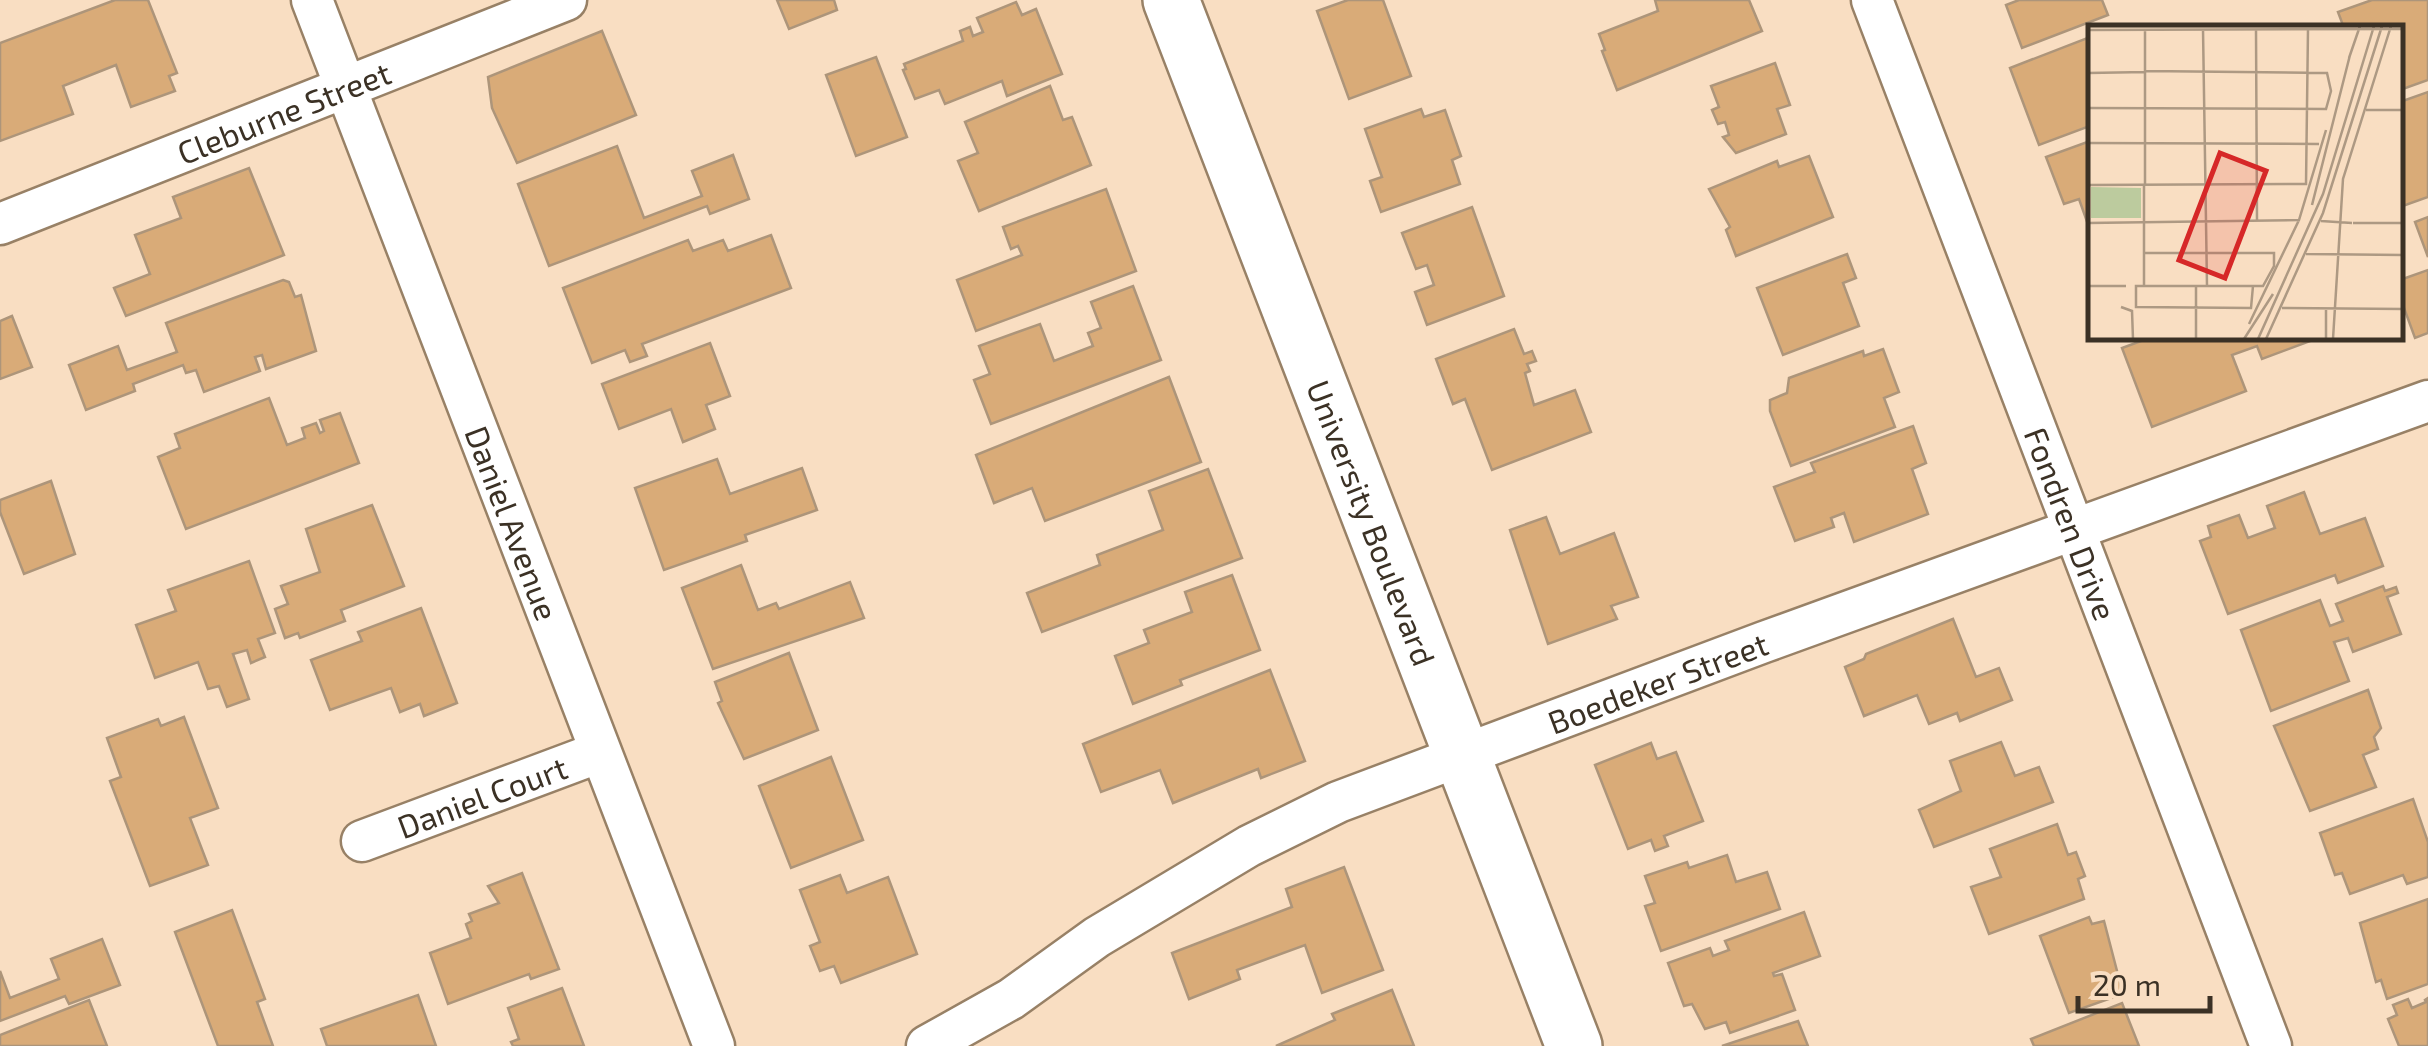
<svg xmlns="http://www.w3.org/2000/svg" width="2428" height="1046" font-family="'Exo 2',sans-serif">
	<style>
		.building { fill: #d9ab78; stroke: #ad957a; stroke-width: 2.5 }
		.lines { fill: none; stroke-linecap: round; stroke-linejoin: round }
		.street-casing { stroke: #988166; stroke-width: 45 }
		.secondary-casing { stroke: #988166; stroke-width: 60 }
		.street { stroke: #fff; stroke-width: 40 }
		.secondary { stroke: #fff; stroke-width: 55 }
		.labels { text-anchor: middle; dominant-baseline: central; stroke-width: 8; stroke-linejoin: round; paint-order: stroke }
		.street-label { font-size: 32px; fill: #3b3125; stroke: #f9dec2 }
		.inset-road { fill: none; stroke: #ad9983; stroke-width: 2.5 }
		.view { fill: #d62828; fill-opacity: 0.15; stroke: #d62828; stroke-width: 5 }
		.inset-edge { fill: none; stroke: #3b3125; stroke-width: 5 }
	</style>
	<rect width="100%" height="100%" fill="#f9dec2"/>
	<!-- building -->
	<g class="building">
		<polygon points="115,0 148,0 177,73 169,76 175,91 131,107 116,65 63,86 73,114 0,141 0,43"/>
		<polygon points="777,0 834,0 837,10 789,29"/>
		<polygon points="1348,0 1383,0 1411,76 1349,99 1317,11"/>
		<polygon points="1655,0 1749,0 1762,31 1617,90 1602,51 1605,50 1599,34 1658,11"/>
		<polygon points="2019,0 2102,0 2108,15 2022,48 2006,5"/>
		<polygon points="2372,0 2428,0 2428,80 2400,90 2400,28 2344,28 2338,12"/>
		<polygon points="1016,2 1022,15 1036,9 1062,74 1007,96 1002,81 945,104 939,90 915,99 903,70 906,69 904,64 963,41 960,31 970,27 973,36 983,32 977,18"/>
		<polygon points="602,31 636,115 517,163 492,108 488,77"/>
		<polygon points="2090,37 2090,126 2039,145 2010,68"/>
		<polygon points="876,57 907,137 856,156 826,75"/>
		<polygon points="1775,63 1790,105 1777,109 1786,134 1736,153 1723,137 1729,135 1725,122 1718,124 1712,110 1719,107 1711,86"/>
		<polygon points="1050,86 1063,120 1072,117 1091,165 979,211 958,161 978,153 965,122"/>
		<polygon points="2428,92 2428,197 2400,207 2400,102"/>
		<polygon points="1421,109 1424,117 1445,110 1461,156 1452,160 1460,184 1381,212 1370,181 1382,177 1365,129"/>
		<polygon points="2090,141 2090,230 2079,199 2064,204 2046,157"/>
		<polygon points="617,146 644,218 702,196 692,171 733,155 749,199 710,214 707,206 549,266 518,184"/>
		<polygon points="1809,156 1833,217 1736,256 1726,230 1730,227 1709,189 1777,161 1779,167"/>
		<polygon points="249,168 284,255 126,316 114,288 150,274 135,235 181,218 173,197"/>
		<polygon points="1106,189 1136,271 976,331 957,280 1022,255 1018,246 1011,249 1003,227"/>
		<polygon points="1472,207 1504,296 1427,325 1415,292 1434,285 1427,265 1416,269 1402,233"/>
		<polygon points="2428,217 2428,257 2415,222"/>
		<polygon points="771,235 791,288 642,344 647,356 630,362 625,350 592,363 563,288 688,240 693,251 723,240 728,251"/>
		<polygon points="1847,254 1856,278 1843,283 1859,326 1783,355 1757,288"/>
		<polygon points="2428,270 2428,333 2415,338 2400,297 2400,280"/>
		<polygon points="283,280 289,282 295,297 301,295 316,351 266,369 262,355 255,357 260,371 204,392 196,370 186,373 183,365 133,384 135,391 86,410 69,365 118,346 127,370 177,352 166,323"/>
		<polygon points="1133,286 1161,360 991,424 974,380 990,374 979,346 1040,324 1054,361 1093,346 1088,333 1101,328 1091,302"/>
		<polygon points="12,316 32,367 0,379 0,321"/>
		<polygon points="1514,329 1524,354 1532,351 1536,361 1527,364 1530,371 1525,373 1534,405 1575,390 1591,432 1492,470 1465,399 1453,404 1436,359"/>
		<polygon points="2149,338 2318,338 2262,359 2257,346 2232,355 2246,391 2152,427 2122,348"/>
		<polygon points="710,343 730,396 706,405 715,429 683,442 671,409 619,429 602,384"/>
		<polygon points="1883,349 1899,392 1884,398 1895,427 1791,466 1770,411 1770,400 1787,393 1789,378 1863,351 1864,356"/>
		<polygon points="1169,377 1201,462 1045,521 1032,488 994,503 976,455"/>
		<polygon points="269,398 287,445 305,438 302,428 316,423 320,433 324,431 320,420 340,413 359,463 186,529 158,457 180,448 175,434"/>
		<polygon points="1913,426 1926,463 1912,469 1928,514 1854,542 1844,513 1831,518 1834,527 1795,541 1774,487 1815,472 1811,463"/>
		<polygon points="717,459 730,494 802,468 817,510 745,535 747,541 664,570 635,488"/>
		<polygon points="1208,469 1242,558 1042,632 1027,593 1100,565 1097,555 1163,530 1149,491"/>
		<polygon points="51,481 75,554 24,574 0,512 0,500"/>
		<polygon points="2304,492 2320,534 2365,518 2383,566 2338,583 2335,575 2228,614 2200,541 2211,537 2208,526 2239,515 2248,538 2275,528 2267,506"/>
		<polygon points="372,505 404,586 341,610 345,621 300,638 298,633 285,638 275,609 288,604 281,586 320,572 306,529"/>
		<polygon points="1546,517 1560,554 1614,533 1638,597 1611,606 1617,619 1548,644 1510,530"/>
		<polygon points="249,561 275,633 258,639 265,657 251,663 247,650 233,654 249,699 227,707 219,686 208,689 198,662 155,678 136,625 176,611 168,590"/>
		<polygon points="741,565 758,610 776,603 779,609 850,582 864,618 713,669 682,588"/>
		<polygon points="1232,575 1260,650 1180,680 1182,685 1133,704 1115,656 1149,643 1144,630 1192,612 1185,592"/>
		<polygon points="2383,586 2385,591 2396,587 2398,593 2387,597 2401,634 2353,652 2348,638 2334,642 2349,681 2271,711 2241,630 2320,600 2330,626 2343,621 2336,604"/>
		<polygon points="421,608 457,703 424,716 420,704 400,712 391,688 330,710 311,660 362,641 358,632"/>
		<polygon points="1953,619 1976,677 1999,668 2012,700 1960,721 1957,713 1929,724 1917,695 1864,716 1845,667 1864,659 1866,654"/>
		<polygon points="789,653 818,730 744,759 718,703 722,701 715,682"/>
		<polygon points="1270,670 1305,761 1261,778 1258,769 1173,803 1160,770 1101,792 1083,744"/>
		<polygon points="2368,690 2381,728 2374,737 2378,749 2363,755 2376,787 2310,811 2274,726"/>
		<polygon points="184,717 218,808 190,818 208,865 150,886 110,781 121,777 107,738 158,719 161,726"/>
		<polygon points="2001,742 2015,776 2039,767 2053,802 1934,847 1919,810 1961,791 1950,761"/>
		<polygon points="1651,743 1657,759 1676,752 1703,821 1664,836 1668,846 1655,851 1651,840 1628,849 1595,765"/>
		<polygon points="831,757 863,840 791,868 759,786"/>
		<polygon points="2413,799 2428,842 2428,877 2407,884 2403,875 2350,894 2342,873 2335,875 2320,833"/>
		<polygon points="2057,824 2068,855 2076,852 2085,876 2078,879 2084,899 1989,934 1971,887 2001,877 1990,849"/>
		<polygon points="1727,855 1736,882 1767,872 1780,909 1661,951 1645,906 1655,903 1645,876 1687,862 1689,868"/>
		<polygon points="1344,867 1383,970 1322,993 1305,945 1237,970 1240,979 1189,999 1172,953 1292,907 1286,889"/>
		<polygon points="522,873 559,969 531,979 529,974 448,1004 430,953 471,938 466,924 472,921 469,914 499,903 488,886"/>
		<polygon points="840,875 847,893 888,877 917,954 841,983 834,966 820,971 810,946 820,942 800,890"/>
		<polygon points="2428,899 2428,984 2387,999 2381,980 2376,982 2360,923"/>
		<polygon points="232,910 265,999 257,1002 273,1046 218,1046 175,932"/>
		<polygon points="1804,912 1820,956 1773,973 1774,976 1782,974 1795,1010 1730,1033 1726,1022 1705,1029 1692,1004 1684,1006 1668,963 1710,948 1713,956 1729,950 1725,941"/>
		<polygon points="2089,917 2092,924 2104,921 2123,994 2069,1013 2040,936"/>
		<polygon points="102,939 120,985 69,1004 65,996 0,1021 0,971 10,998 59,979 51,959"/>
		<polygon points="562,988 584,1046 513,1046 511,1042 519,1039 508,1008"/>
		<polygon points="1392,990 1414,1046 1276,1046 1335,1020 1332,1014"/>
		<polygon points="418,995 436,1046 327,1046 321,1029"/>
		<polygon points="2428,998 2428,1046 2399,1046 2388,1019 2397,1015 2393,1005 2408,999 2412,1008 2426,1002 2425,1000"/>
		<polygon points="89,1000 107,1046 0,1046 0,1035"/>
		<polygon points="2122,1003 2139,1046 2034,1046 2031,1039"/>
		<polygon points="1798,1021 1808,1046 1722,1046"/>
	</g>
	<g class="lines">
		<!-- street casing -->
		<g class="street-casing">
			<g id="street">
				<path id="s1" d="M312,0l402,1046"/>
				<path id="s2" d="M1872,0l399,1046"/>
				<path id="s3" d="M0,224l566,-224"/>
				<path id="s4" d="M362,841l238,-89"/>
				<path id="s5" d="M927,1046l84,-47 86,-62 152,-91 89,-44 426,-160 664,-241"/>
			</g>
		</g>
		<!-- secondary casing -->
		<g class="secondary-casing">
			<g id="secondary">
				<path id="s6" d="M1171,0l403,1046"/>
			</g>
		</g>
		<!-- street -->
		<use href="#street" class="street"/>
		<!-- secondary -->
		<use href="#secondary" class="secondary"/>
	</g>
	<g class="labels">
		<!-- street labels -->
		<g class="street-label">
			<text stroke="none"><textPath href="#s3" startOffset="305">Cleburne Street</textPath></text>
			<text stroke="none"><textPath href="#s1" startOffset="560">Daniel Avenue</textPath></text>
			<text stroke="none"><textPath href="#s6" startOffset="560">University Boulevard</textPath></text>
			<text stroke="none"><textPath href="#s2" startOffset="560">Fondren Drive</textPath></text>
			<text stroke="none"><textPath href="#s5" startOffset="820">Boedeker Street</textPath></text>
			<text stroke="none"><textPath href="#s4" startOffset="128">Daniel Court</textPath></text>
		</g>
	</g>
	<!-- overview -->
	<g transform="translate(2088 25)">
		<rect width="315" height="315" fill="#f9dec2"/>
		<path d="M3,162l50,1v30h-50z" fill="#bccb9e"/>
		<path class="inset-road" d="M115,4l4,257M0,5l315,-1M57,5v155M168,5l1,192M261,33l11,-32M0,48l58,-1M0,83l238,1 5,-18 -4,-18 -181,-2M278,85h37M0,118l231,1M0,160l218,-1 2,-155M224,180l38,-150M233,196l31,2M0,198l212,-3M265,198h50M56,228h130v13l-11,20h-127v21l115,1 2,-22M218,229l97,1M0,261h38M56,261v-101M108,261v53M33,282l11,4 1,28M194,283l121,1M161,299l50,-104 27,-90M156,314l29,-45M170,314l65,-145 51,-168M178,314l57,-126 59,-187M238,314v-31M245,314l10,-160 48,-153"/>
		<path class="view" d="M132,128l46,18 -41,107 -46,-18z"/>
		<rect width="315" height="315" class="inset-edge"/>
	</g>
	<!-- scale -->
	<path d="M2078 996v15h132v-15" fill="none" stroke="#3b3125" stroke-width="5"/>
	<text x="2093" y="996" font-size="30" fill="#3b3125" stroke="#f9dec2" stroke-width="8" paint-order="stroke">20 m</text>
</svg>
